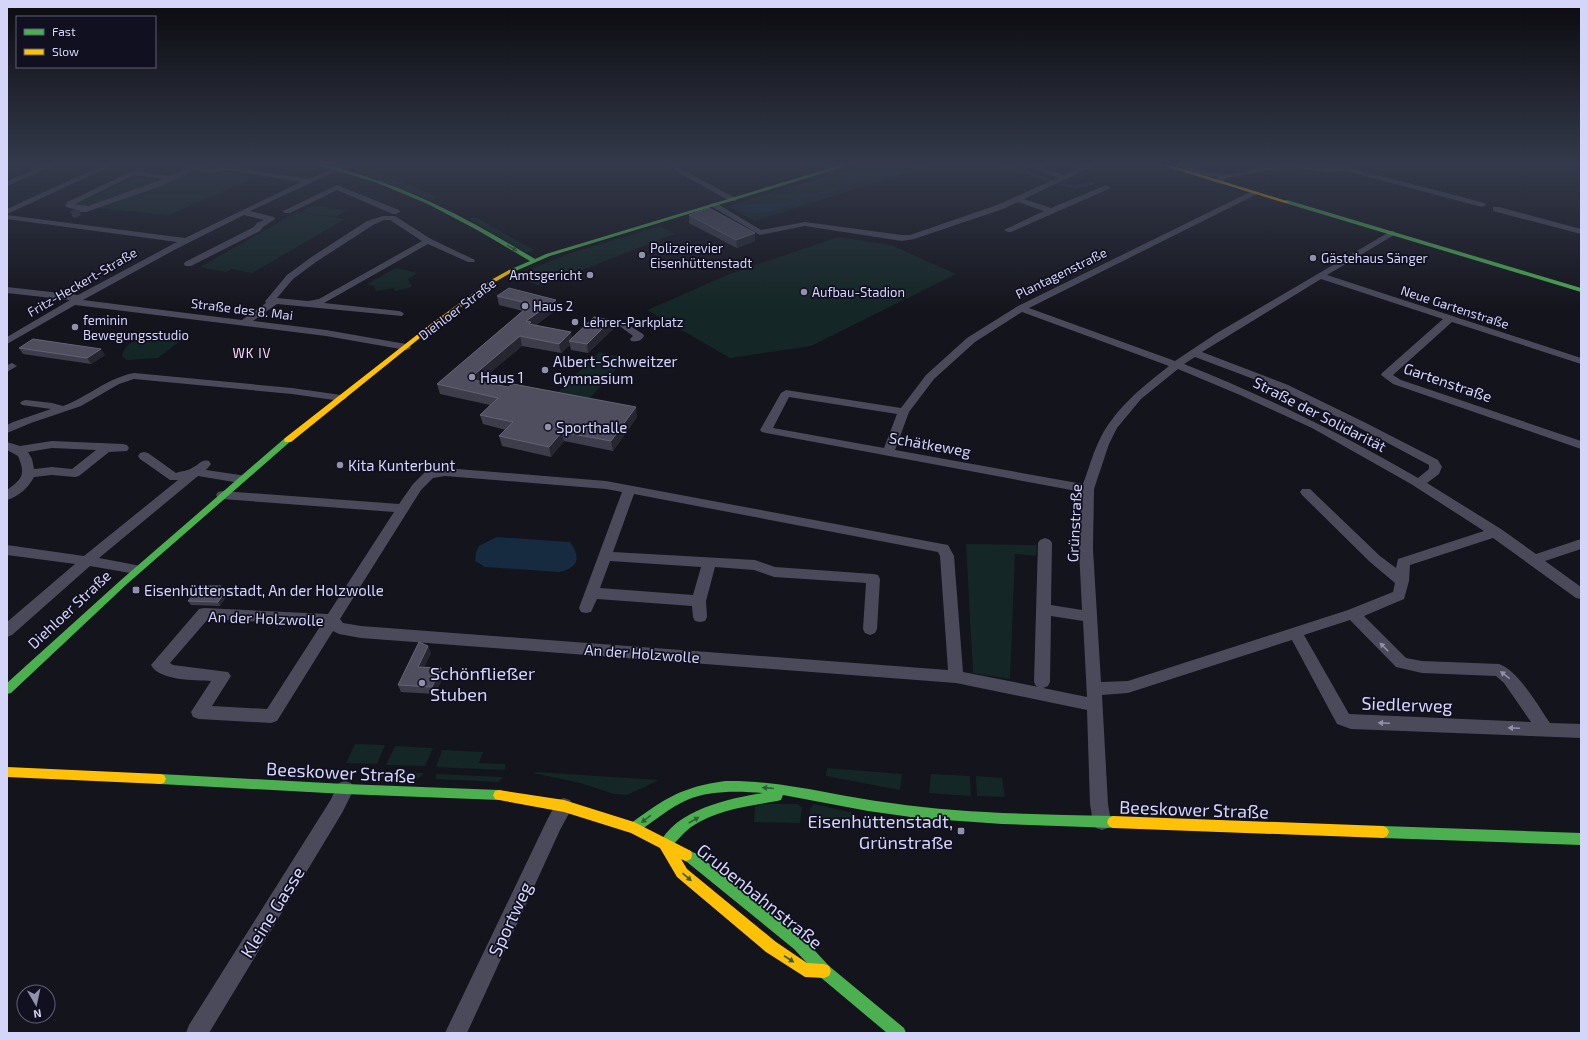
<svg xmlns="http://www.w3.org/2000/svg" width="1588" height="1040" font-family="'Exo 2',sans-serif">
	<style>
		.green { fill: #142625 }
		.water { fill: #162a40 }
		.lines { fill: none; stroke-linecap: round; stroke-linejoin: round }
		.stream { stroke: #162a40; stroke-width: 2.5 }
		.street-tunnel { stroke: #31313d; stroke-width: 8; stroke-dasharray: 8 4; stroke-linecap: butt }
		.street { fill: #4a4a5b; fill-rule: evenodd }
		.fast { fill: #4caf50; fill-rule: evenodd }
		.slow { fill: #ffc107; fill-rule: evenodd }
		.wall { fill: #3d3d4b }
		.shaded-wall { fill: #262630 }
		.building { fill: #4e4e5e; stroke: #636376 }
		.oneway { fill: #2e6038 }
		.oneway2 { fill: #9090aa }
		.poi-dot { fill: #9191ac; stroke: #111020; stroke-width: 1.5 }
		.labels { text-anchor: middle; dominant-baseline: central; stroke-width: 3.5; stroke-linejoin: round; paint-order: stroke }
		.far-poi-label { font-size: 13px; fill: #d5d5f9; stroke: #111020; text-anchor: start }
		.far-street-label { font-size: 13px; fill: #d5d5f9; stroke: #111020 }
		.far-neighbourhood-label { font-size: 13px; letter-spacing: 1px; fill: #f9d6f0; stroke: #111020 }
		.poi-label { font-size: 15px; fill: #d5d5f9; stroke: #111020; text-anchor: start }
		.street-label { font-size: 15px; fill: #d5d5f9; stroke: #111020 }
		.near-poi-label { font-size: 18px; fill: #d5d5f9; stroke: #111020; text-anchor: start }
		.near-street-label { font-size: 18px; fill: #d5d5f9; stroke: #111020 }
	</style>
	<rect width="100%" height="100%" fill="#14141c"/>
	<!-- green -->
	<g class="green">
		<polygon points="865,165 931,165 754,221 727,206"/>
		<polygon points="359,169 406,184 437,197 431,199 354,171"/>
		<polygon points="189,171 195,171 191,173 205,175 224,172 255,177 169,215 97,208 149,184 89,205 91,207 70,204 79,199 85,200 133,178 164,181"/>
		<polygon points="314,205 346,210 347,210 336,217 302,212"/>
		<polygon points="297,212 345,219 252,273 232,269 226,272 200,267"/>
		<polygon points="475,217 534,250 527,253 469,219"/>
		<polygon points="660,226 671,231 674,234 544,285 537,285 516,277 536,267 571,253"/>
		<polygon points="838,237 891,245 956,274 811,346 730,358 647,310 730,274"/>
		<polygon points="396,268 417,273 408,279 412,287 395,291 393,288 376,291 374,286 367,284"/>
		<path d="M163,332l12,1 10,4 -27,21 -31,2 -5,-4c2,-16 28,-23 41,-24z"/>
		<polygon points="599,352 626,358 588,400 557,393"/>
		<polygon points="966,544 1037,545 1036,556 1015,554 1010,679 973,673"/>
		<polygon points="355,744 385,745 377,764 346,763"/>
		<polygon points="395,746 433,748 425,766 386,765"/>
		<polygon points="442,750 483,752 479,763 505,764 505,770 436,767"/>
		<polygon points="827,768 902,774 900,790 826,776"/>
		<polygon points="384,771 424,773 419,778 381,777"/>
		<polygon points="536,772 659,780 627,795 614,794 580,783 533,773"/>
		<polygon points="436,774 503,777 499,782 436,779"/>
		<polygon points="931,774 970,776 971,796 929,793"/>
		<polygon points="976,776 1002,778 1005,797 977,796"/>
		<polygon points="761,804 798,804 802,808 800,823 754,822 755,807"/>
		<polygon points="814,804 854,813 853,825 809,824 810,809"/>
		<polygon points="864,816 927,821 927,826 925,829 862,826"/>
	</g>
	<!-- water -->
	<g class="water">
		<path d="M794,200h2c-13,10 -40,17 -56,10l1,-4c17,-5 36,0 53,-6z"/>
		<path d="M497,537l73,5c11,15 9,26 -11,30l-74,-5 -10,-6 1,-9 3,-6z"/>
	</g>
	<g class="lines">
		<!-- stream -->
		<g class="stream">
			<polyline points="1004,165 1051,181"/>
			<polyline points="1060,184 1074,187 1093,183"/>
			<polyline points="794,200 802,196 834,191 846,184 888,173 906,165"/>
		</g>
		<!-- street-tunnel -->
		<polyline class="street-tunnel" points="72,215 83,210"/>
		<!-- street -->
		<g class="street">
			<polygon points="45,165 55,165 7,186 7,181"/>
			<polygon points="103,165 113,165 7,214 7,209"/>
			<path d="M339,165h10l-99,46 24,6 1,2 -12,8 -3,4 -69,35h-6l-1,-2 1,-2 69,-35 3,-4 7,-3 -20,-5 -68,34 -93,51 159,20 24,-17 -1,-2 2,-2 20,-24 23,-17 57,-37 16,-5h12l36,23 44,21 -1,2h-6l-40,-18 -104,59 75,8 3,1 2,2 -2,2 -125,-12 -24,17 73,9 80,14 5,3 -1,2 -4,1 -80,-14 -251,-31 -68,39v-7l63,-37 -63,-7v-6l71,8 99,-53 -170,-23v-4l178,23 116,-56 -73,-12 -17,3 -19,-2 -31,15 -75,26h-6l-1,-2 -10,-2 -4,-2 2,-4 66,-31 37,5 21,-9 20,2 17,-3 81,13zM134,175l29,4 -75,27 -13,-2zM384,220h6l32,21 -103,58 -11,2 -31,-3 16,-19 23,-17 57,-37z"/>
			<polygon points="665,165 674,165 737,199 736,201 730,201"/>
			<polygon points="1026,165 1037,165 1064,175 1085,165 1095,165 1024,199 1051,208 1104,186 1107,186 1111,188 1011,232 1008,232 1004,230 1044,211 1018,202 1003,209 914,239 902,241 805,226 760,235 709,205 713,203 716,203 761,230 805,222 902,235 910,235 997,205 1058,178"/>
			<path d="M1177,165c16,0 31,8 48,9 15,1 32,-7 48,-9 24,-2 49,3 73,2l139,36 1,2 -4,2 -136,-36 -19,1 -40,-5 -59,11 -11,5 -4,-2 6,-4 -16,-2z"/>
			<polygon points="337,185 399,210 400,212 396,214 393,214 337,190 290,213 284,213 283,211"/>
			<path d="M1252,191h3l4,2 -230,115 146,53 42,-28 174,-102h3l1,2 -1,2 -67,40 254,83v6l-129,-42 -59,53 8,5 180,61v8l-188,-65 -12,-9 1,-2 61,-54 -122,-40 -119,73 86,33 76,37 74,38 4,7 -3,7 -12,9 74,46 35,25 45,-15v10l-36,12 36,26v12l-5,-1 -83,-60 -83,27 -1,16 -5,18 -40,17 42,42 16,3 77,3c20,7 39,42 51,59l31,1v14l-230,-9 -14,-5 -45,-84 -164,53 -26,2 6,109 3,18 -3,6 -6,2 -6,-2 -3,-6 -3,-18 -3,-94 -131,-27 -595,-45 -22,-4 -6,-3 -56,90 -6,2 -72,-4 -6,-2 -2,-5 20,-31c-16,-1 -52,0 -60,-16l48,-56 5,-1 124,6 66,-102 -172,-13 -4,-1 -2,-3 2,-3 4,-1 177,13 14,-20 12,-12 20,-4 161,13 342,64 6,11 9,116 76,15 -3,-1 -2,-4 4,-139 2,-3 5,-2 5,2 2,3 -1,62 31,5 -3,-61 3,-57 -316,-59 -4,-1 -2,-2 21,-37 5,-3 115,18 25,-33 41,-37 51,-32zM1022,312l147,54c-28,22 -56,44 -71,77 -6,13 -10,28 -15,41l-188,-34 14,-38 25,-33 41,-37zM1195,357l85,32 76,37 73,39v4l-11,9c-76,-44 -153,-82 -234,-114zM1178,369l62,26 72,33 99,56 73,47 -86,28 -2,9 -16,-12 -70,-67h-8l-2,3 2,3 68,67 25,21 -2,9 -45,18 -220,71 -27,1 -8,-133 1,-60 15,-45 8,-16 24,-29zM789,397l108,17 -13,34 -111,-20zM445,476l161,13 16,3 -43,116 2,4 5,1 5,-1 6,-13 95,7 1,11 2,4 5,1 5,-1 2,-4 -1,-16 9,-34 39,3 20,7 92,6 -3,46 2,4 5,2 5,-2 2,-4 3,-50 -2,-4 -5,-1 -98,-7 -20,-7 -142,-8 21,-58 304,58 2,4 8,114 -587,-44 -18,-3 -3,-4 81,-129 12,-12zM610,561l91,6 -8,28 -93,-7zM1051,616l32,5 4,76 -44,-9 5,-2 2,-4zM208,619l113,6 -54,84 -55,-3 19,-30 -3,-4 -55,-7 -3,-2zM1350,620l46,47 26,6 74,3 8,7 27,39 -182,-8 -45,-79z"/>
			<polygon points="1493,207 1499,207 1581,229 1581,234 1493,211"/>
			<path d="M622,321l21,13 1,2c-3,5 -7,6 -13,5l-1,-2 3,-3 -16,-12z"/>
			<polygon points="12,363 17,366 7,372 7,365"/>
			<path d="M134,373l158,15 49,7 6,3 -6,3 -49,-7 -158,-15 -15,5 -38,22 -50,17 -24,10v-8l6,-3 38,-13 -29,-4 -2,-2 2,-2 4,-1 26,3 11,3c25,-9 44,-28 71,-33z"/>
			<path d="M52,441l71,3 4,1 2,3 -2,3 -18,1 -30,24 -4,1 -23,-2 -18,2c-5,10 -16,20 -27,23v-10c15,-11 19,-15 11,-34l-11,-6v-8l13,4zM52,448l44,2 -24,19 -20,-2 -18,2 -2,-10 -4,-7z"/>
			<path d="M144,452l4,1 28,20c5,-2 12,-2 16,-5 7,-3 9,-9 17,-7l2,3 -5,6 34,5 4,1 2,3 -2,3 -4,1 -42,-7 -99,82 42,8 2,3 -2,3 -5,2 -46,-8 -78,69 -5,2v-15l68,-58 -68,-9v-10l77,11 94,-76h-8l-30,-21 -2,-3 2,-3z"/>
			<polygon points="345,781 351,783 354,789 342,813 209,1033 186,1033 189,1025 330,801 339,783"/>
			<polygon points="564,798 570,800 573,806 560,830 467,1033 445,1033 548,818 558,800"/>
		</g>
		<!-- fast -->
		<g class="fast">
			<path d="M317,165c16,0 32,6 47,11 61,19 116,50 171,83l11,-5 295,-89h9l-300,91 -39,17 -3,-2 1,-1 21,-9 -51,-30 -51,-27 -53,-22z"/>
			<polygon points="1287,200 1581,288 1581,292 1285,203 1285,201"/>
			<polygon points="285,438 291,438 292,440 127,584 11,693 7,694 7,683 121,580"/>
			<polygon points="160,774 345,784 499,790 503,791 505,795 503,799 499,800 345,794 160,784 156,783 154,779 156,775"/>
			<path d="M725,781c59,-1 109,15 166,22 74,11 148,11 222,13l4,2 2,4 -2,4 -4,2 -111,-4 -84,-6 -50,-7 -85,-16 -2,5 -4,1c-29,5 -61,9 -86,26 -8,6 -15,15 -22,22l-4,2 -4,-2 -2,-4c15,-35 71,-47 104,-52 -24,-2 -53,-3 -76,7 -18,8 -33,21 -49,32l-4,2 -4,-2 -2,-4 2,-4c35,-26 52,-37 95,-43z"/>
			<polygon points="1383,826 1581,833 1581,845 1383,838 1379,836 1377,832 1379,828"/>
			<polygon points="686,849 697,854 804,939 829,966 904,1028 906,1033 887,1033 819,976 794,949 687,862 681,859 680,855 681,851"/>
		</g>
		<!-- slow -->
		<g class="slow">
			<polygon points="1161,165 1170,165 1290,202 1285,203"/>
			<polygon points="509,270 514,271 495,282 431,329 291,442 285,442 284,440 285,438 427,327 491,280"/>
			<polygon points="7,767 160,774 164,775 166,779 164,783 160,784 7,777"/>
			<polygon points="499,790 564,800 634,822 691,851 692,855 691,859 686,861 681,859 687,869 776,942 807,963 824,964 829,966 831,971 829,976 824,978 805,977 766,952 677,877 660,848 631,833 564,812 499,800 495,799 493,795 495,791"/>
			<polygon points="1113,816 1383,826 1387,828 1389,832 1387,836 1383,838 1113,828 1109,826 1107,822 1109,818"/>
		</g>
	</g>
	<!-- wall -->
	<g class="wall">
		<polygon points="166,165 191,165 187,167"/>
		<polygon points="689,215 755,233 755,241 737,248 689,223"/>
		<polygon points="497,296 557,309 536,325 572,338 613,329 588,353 571,350 570,345 561,353 522,346 480,381 637,417 613,451 564,441 551,457 502,446 499,436 506,430 483,424 480,415 490,405 440,394 437,384 523,311 499,305"/>
		<polygon points="19,348 105,355 91,364 23,354"/>
		<polygon points="221,586 223,590 221,592 225,592 227,595 220,606 191,605 188,601"/>
		<polygon points="431,653 424,667 441,668 444,675 435,694 401,692 398,685"/>
	</g>
	<!-- shaded-wall -->
	<g class="shaded-wall">
		<polygon points="755,233 755,241 737,248 736,240"/>
		<polygon points="556,300 557,309 532,328 526,321"/>
		<polygon points="611,320 613,329 588,353 587,344"/>
		<polygon points="571,332 573,341 569,341 570,345 561,353 559,344"/>
		<polygon points="520,336 522,346 471,389 469,379"/>
		<polygon points="101,349 105,355 91,364 87,358"/>
		<polygon points="636,407 637,417 613,451 611,441"/>
		<polygon points="562,432 564,441 551,457 549,447"/>
		<polygon points="221,586 223,590 219,595 217,592"/>
		<polygon points="225,592 227,595 220,606 218,602"/>
		<polygon points="428,646 431,653 421,674 418,667"/>
		<polygon points="441,668 444,675 435,694 432,687"/>
	</g>
	<!-- building -->
	<g class="building">
		<polygon points="709,208 755,233 736,240 689,215"/>
		<polygon points="509,288 556,300 526,321 531,322 529,324 571,332 559,344 520,336 469,379 508,387 513,384 636,407 611,441 562,432 549,447 499,436 513,422 480,415 498,398 437,384 531,304 497,296"/>
		<polygon points="594,317 611,320 587,344 569,341"/>
		<polygon points="33,339 101,349 87,358 19,348"/>
		<polygon points="200,586 221,586 217,592 225,592 218,602 188,601"/>
		<polygon points="419,642 428,646 418,667 441,668 432,687 398,685"/>
	</g>
	<!-- one-way arrows -->
	<defs><path id="oneway-solid" d="M-6-.8H1V-3.2L6.5 0L1 3.2V.8H-6Z"/></defs>
	<g class="oneway">
		<use href="#oneway-solid" transform="translate(512 248) rotate(31)"/>
		<use href="#oneway-solid" transform="translate(768 788) rotate(-175)"/>
		<use href="#oneway-solid" transform="translate(646 819) rotate(143)"/>
		<use href="#oneway-solid" transform="translate(694 820) rotate(-30)"/>
		<use href="#oneway-solid" transform="translate(687 877) rotate(41)"/>
		<use href="#oneway-solid" transform="translate(789 959) rotate(33)"/>
	</g>
	<g class="oneway2">
		<use href="#oneway-solid" transform="translate(1384 647) rotate(-135)"/>
		<use href="#oneway-solid" transform="translate(1505 675) rotate(-142)"/>
		<use href="#oneway-solid" transform="translate(1384 723) rotate(-178)"/>
		<use href="#oneway-solid" transform="translate(1514 728) rotate(-178)"/>
	</g>
	<!-- sky -->
	<linearGradient id="sky" x2="0" y2="1"><stop stop-color="#0b0b0f"/><stop offset="0.53" stop-color="#343a4b"/><stop offset="1" stop-color="#343a4b" stop-opacity="0"/></linearGradient>
	<rect width="1588" height="311" fill="url(#sky)"/>
	<!-- markers -->
	<g class="poi-dot">
		<circle cx="642" cy="255" r="4"/>
		<circle cx="1313" cy="258" r="4"/>
		<circle cx="590" cy="275" r="4"/>
		<circle cx="804" cy="292" r="4"/>
		<circle cx="525" cy="306" r="4"/>
		<circle cx="575" cy="322" r="4"/>
		<circle cx="75" cy="327" r="4"/>
		<circle cx="545" cy="370" r="4"/>
		<circle cx="472" cy="377" r="4"/>
		<circle cx="548" cy="427" r="4"/>
		<circle cx="340" cy="465" r="4"/>
		<rect x="132" y="586" width="8" height="8" rx="2"/>
		<circle cx="422" cy="683" r="4"/>
		<rect x="957" y="827" width="8" height="8" rx="2"/>
	</g>
	<g class="labels">
		<!-- far-poi labels -->
		<g class="far-poi-label">
			<text x="650" y="248">Polizeirevier<tspan x="650" dy="15">Eisenhüttenstadt</tspan></text>
			<text x="1321" y="258">Gästehaus Sänger</text>
			<text x="582" y="275" text-anchor="end">Amtsgericht</text>
			<text x="812" y="292">Aufbau-Stadion</text>
			<text x="533" y="306">Haus 2</text>
			<text x="83" y="320">feminin<tspan x="83" dy="15">Bewegungsstudio</tspan></text>
			<text x="583" y="322">Lehrer-Parkplatz</text>
		</g>
		<!-- far-street labels -->
		<g class="far-street-label">
			<text transform="translate(1061 273) rotate(-26)">Plantagenstraße</text>
			<text transform="translate(82 282) rotate(-30)">Fritz-Heckert-Straße</text>
			<text transform="translate(1455 307) rotate(18)">Neue Gartenstraße</text>
			<text transform="translate(242 309) rotate(7)">Straße des 8. Mai</text>
			<text transform="translate(457 309) rotate(-37)">Diehloer Straße</text>
		</g>
		<!-- far-neighbourhood labels -->
		<g class="far-neighbourhood-label">
			<text x="252" y="353">WK IV</text>
		</g>
		<!-- poi labels -->
		<g class="poi-label">
			<text x="553" y="361">Albert-Schweitzer<tspan x="553" dy="17">Gymnasium</tspan></text>
			<text x="480" y="377">Haus 1</text>
			<text x="556" y="427">Sporthalle</text>
			<text x="348" y="465">Kita Kunterbunt</text>
			<text x="144" y="590">Eisenhüttenstadt, An der Holzwolle</text>
		</g>
		<!-- street labels -->
		<g class="street-label">
			<text transform="translate(1448 382) rotate(19)">Gartenstraße</text>
			<text transform="translate(1320 414) rotate(27)">Straße der Solidarität</text>
			<text transform="translate(930 444) rotate(10)">Schätkeweg</text>
			<text transform="translate(1074 523) rotate(-87)">Grünstraße</text>
			<text transform="translate(69 609) rotate(-43)">Diehloer Straße</text>
			<text transform="translate(266 618) rotate(2)">An der Holzwolle</text>
			<text transform="translate(642 653) rotate(4)">An der Holzwolle</text>
		</g>
		<!-- near-poi labels -->
		<g class="near-poi-label">
			<text x="430" y="673">Schönfließer<tspan x="430" dy="21">Stuben</tspan></text>
			<text x="953" y="821" text-anchor="end">Eisenhüttenstadt,<tspan x="953" dy="21">Grünstraße</tspan></text>
		</g>
		<!-- near-street labels -->
		<g class="near-street-label">
			<text transform="translate(1407 704) rotate(2)">Siedlerweg</text>
			<text transform="translate(341 772) rotate(3)">Beeskower Straße</text>
			<text transform="translate(1194 809) rotate(2)">Beeskower Straße</text>
			<text transform="translate(760 896) rotate(39)">Grubenbahnstraße</text>
			<text transform="translate(272 912) rotate(-58)">Kleine Gasse</text>
			<text transform="translate(510 919) rotate(-65)">Sportweg</text>
		</g>
	</g>
	<!-- border -->
	<rect width="1588" height="1040" fill="none" stroke="#d5d5f9" stroke-width="16"/>
	<!-- legend -->
	<rect x="16" y="16" width="140" height="52" fill="#111020" stroke="#5f5f77"/>
	<rect x="24" y="29" width="20" height="6" fill="#4caf50" stroke="#5f5f77"/>
	<text x="52" y="36" font-size="12" fill="#d5d5f9">Fast</text>
	<rect x="24" y="49" width="20" height="6" fill="#ffc107" stroke="#5f5f77"/>
	<text x="52" y="56" font-size="12" fill="#d5d5f9">Slow</text>
	<!-- north arrow -->
	<g transform="translate(36 1004) rotate(171)"><circle r="19" fill="#111020" stroke="#5f5f77"/>
	<path d="M0-3L7 15L0 10L-7 15Z" fill="#9191ac"/>
	<text y="-6" font-size="11" font-weight="bold" text-anchor="middle" fill="#d5d5f9">N</text>
	</g>
</svg>
